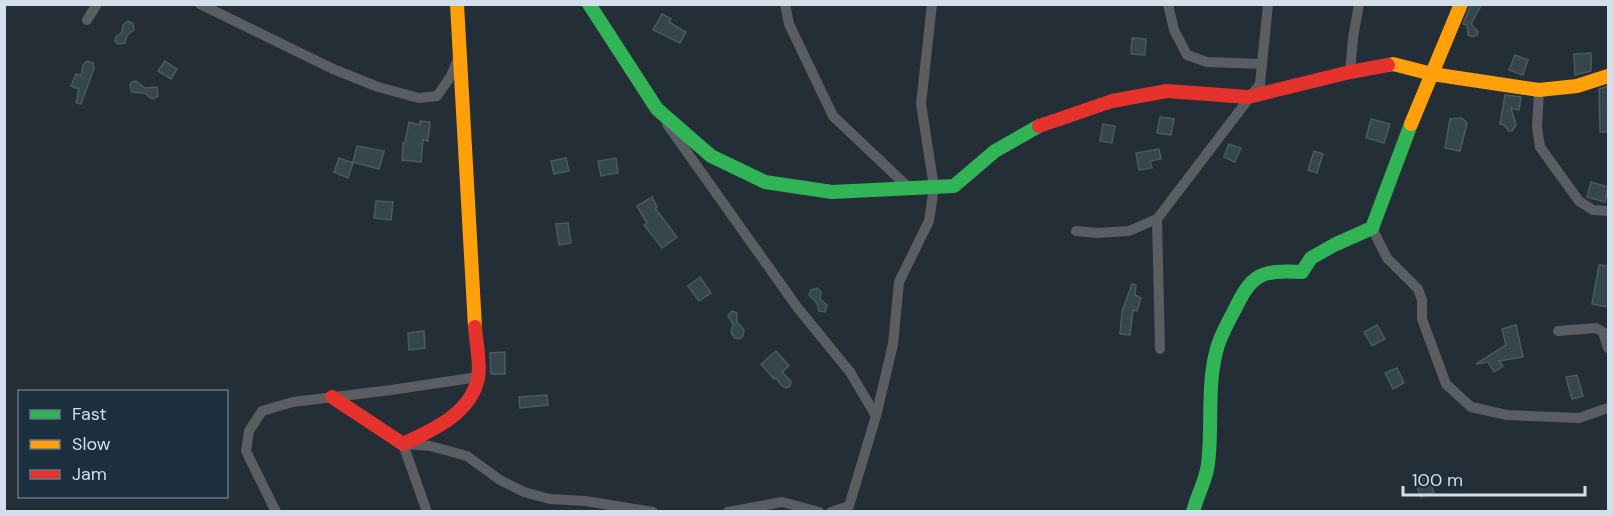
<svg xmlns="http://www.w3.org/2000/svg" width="1613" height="516" font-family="'DM Sans',sans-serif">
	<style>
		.building { fill: #35464c; stroke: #4d595e; stroke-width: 1.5 }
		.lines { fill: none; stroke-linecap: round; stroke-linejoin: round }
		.street { stroke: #5a5d62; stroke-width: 10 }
		.fast { stroke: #30b455; stroke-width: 14 }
		.slow { stroke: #ff9f0a; stroke-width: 14 }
		.jam { stroke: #e5322d; stroke-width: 14 }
	</style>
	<rect width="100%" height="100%" fill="#232e37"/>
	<!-- building -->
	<g class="building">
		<polygon points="1471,4 1482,4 1471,24 1478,32 1477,35 1473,37 1468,35 1467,25 1463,24"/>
		<polygon points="662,14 671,19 669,22 686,32 680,43 653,30"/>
		<polygon points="128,21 133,24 134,30 127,35 125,43 118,44 115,41 116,37 122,32 123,25"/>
		<polygon points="1132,38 1146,39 1145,55 1131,54"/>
		<polygon points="1591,53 1591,71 1575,75 1574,54"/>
		<polygon points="1515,55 1528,60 1523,75 1509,70"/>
		<polygon points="87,61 93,63 94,68 81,104 76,103 79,89 71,86 76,74 81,76 83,65"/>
		<polygon points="165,61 177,69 171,79 158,71"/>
		<polygon points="136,81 145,88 157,87 158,96 153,99 144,93 132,92 130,85 132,82"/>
		<polygon points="1608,86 1608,132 1600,132 1599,89"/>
		<polygon points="1505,95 1521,97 1519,110 1511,108 1516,125 1512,131 1509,131 1504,125 1500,124"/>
		<polygon points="1160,117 1174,119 1171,135 1157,133"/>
		<polygon points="1462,118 1467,123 1460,151 1445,148 1450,119"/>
		<polygon points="1371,119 1390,124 1384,143 1366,138"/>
		<polygon points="420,121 430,122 428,141 423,140 421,162 402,160 403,143 405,143 409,122 420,125"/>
		<polygon points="1103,124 1115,126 1112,143 1100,141"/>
		<polygon points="1229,144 1241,148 1235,162 1224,157"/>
		<polygon points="357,146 384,151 379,169 353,162"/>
		<polygon points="1159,149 1161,159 1150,161 1152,168 1139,170 1136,153"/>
		<polygon points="1314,151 1323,154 1317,173 1308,170"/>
		<polygon points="339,158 353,163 348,178 334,172"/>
		<polygon points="566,158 569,171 554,174 551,161"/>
		<polygon points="616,158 618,173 601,176 598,161"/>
		<polygon points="1591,182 1608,187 1605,202 1587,197"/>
		<polygon points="652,197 657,207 655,208 677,237 662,248 644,225 647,223 637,206"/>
		<polygon points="376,201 393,202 391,220 374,218"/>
		<polygon points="568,223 571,243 559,245 556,224"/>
		<polygon points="1599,265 1608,266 1608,307 1592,304"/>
		<polygon points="700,277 711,293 699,301 688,286"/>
		<polygon points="1132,284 1136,285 1135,295 1141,298 1137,311 1133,310 1130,335 1120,334 1122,312"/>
		<polygon points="817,288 821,292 820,299 827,305 825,312 819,311 817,303 809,295 811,290"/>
		<polygon points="732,311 737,313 737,322 744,330 743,336 739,339 735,338 731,333 733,324 728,316"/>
		<polygon points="1377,325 1385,339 1372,346 1364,332"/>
		<polygon points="1516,325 1523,357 1499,361 1503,366 1494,372 1488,362 1476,364 1506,345 1502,329"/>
		<polygon points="424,331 425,348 409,350 408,333"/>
		<polygon points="776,351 789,366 782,372 791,381 790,386 786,388 782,386 776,378 774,379 761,364"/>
		<polygon points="505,352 505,374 491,374 490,353"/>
		<polygon points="1397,368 1404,383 1393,389 1385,373"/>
		<polygon points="1577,375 1583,396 1572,399 1566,377"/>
		<polygon points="547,395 548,405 520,408 519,397"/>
		<polygon points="1427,476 1434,492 1421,497 1415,482"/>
	</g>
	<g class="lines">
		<!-- street -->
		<g class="street">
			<polyline points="200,4 333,69 378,87 419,98 437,96 451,76 458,59"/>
			<polyline points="785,4 789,24 833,116 909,188"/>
			<polyline points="1168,4 1174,30 1187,55 1207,62 1262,64"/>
			<polyline points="87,20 97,4"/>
			<polyline points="1350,72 1353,38 1359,4"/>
			<polyline points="1539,90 1537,127 1540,147 1579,201 1593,210 1608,211"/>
			<polyline points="667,124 797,307 850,372 876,416"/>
			<polyline points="1157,219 1160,349"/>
			<polyline points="1372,228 1387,258 1418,289 1422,300 1422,319 1446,384 1471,407 1507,415 1579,418 1608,408"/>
			<polyline points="1076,231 1097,233 1129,231 1157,219 1260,84 1268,4"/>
			<polyline points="1558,331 1596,328 1603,332 1608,348"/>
			<polyline points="276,512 246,451 249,431 262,411 293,402 391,390 478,377"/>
			<polyline points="427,512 403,444 430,446 467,456 500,480 524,492 550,499 585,501 653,512"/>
			<polyline points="728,512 782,502 819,512"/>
			<polyline points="831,512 849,506 876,416 893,344 899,282 929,221 934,187 921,104 932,4"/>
		</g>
		<!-- fast -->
		<g class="fast">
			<polyline points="589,4 657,109 711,156 765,182 832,192 954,186 995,151 1039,126"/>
			<path d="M1193,512c4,-17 13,-31 15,-48 5,-40 -2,-81 10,-119 4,-12 10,-23 16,-34 18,-37 25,-41 68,-39l9,-14 23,-13 38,-17 39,-104"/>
		</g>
		<!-- slow -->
		<g class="slow">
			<polyline points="457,4 475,327"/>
			<polyline points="1388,65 1393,64 1432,74 1539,90 1577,86 1608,76"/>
			<polyline points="1411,124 1461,4"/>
		</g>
		<!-- jam -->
		<g class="jam">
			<polyline points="1039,126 1112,101 1167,91 1248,97 1350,72 1388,65"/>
			<path d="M332,397l71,47c29,-14 68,-30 75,-66 3,-15 -2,-35 -3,-51"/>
		</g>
	</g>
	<!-- border -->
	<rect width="1613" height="516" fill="none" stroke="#d3dfea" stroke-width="12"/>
	<!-- legend -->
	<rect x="18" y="390" width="210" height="108" fill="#1b2f3f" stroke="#657583" stroke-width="1.5"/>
	<rect x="30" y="410" width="30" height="9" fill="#30b455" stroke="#657583" stroke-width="1.5"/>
	<text x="72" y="420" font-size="18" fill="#d3dfea">Fast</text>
	<rect x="30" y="440" width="30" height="9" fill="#ff9f0a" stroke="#657583" stroke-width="1.5"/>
	<text x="72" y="450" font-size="18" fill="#d3dfea">Slow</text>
	<rect x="30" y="470" width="30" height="9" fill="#e5322d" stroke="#657583" stroke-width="1.5"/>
	<text x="72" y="480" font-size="18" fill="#d3dfea">Jam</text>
	<!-- scale -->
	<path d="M1403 486v9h182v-9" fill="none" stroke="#d3dfea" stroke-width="3"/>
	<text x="1412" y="486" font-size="18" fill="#d3dfea" stroke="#1b2f3f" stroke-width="4.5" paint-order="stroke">100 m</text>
</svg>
